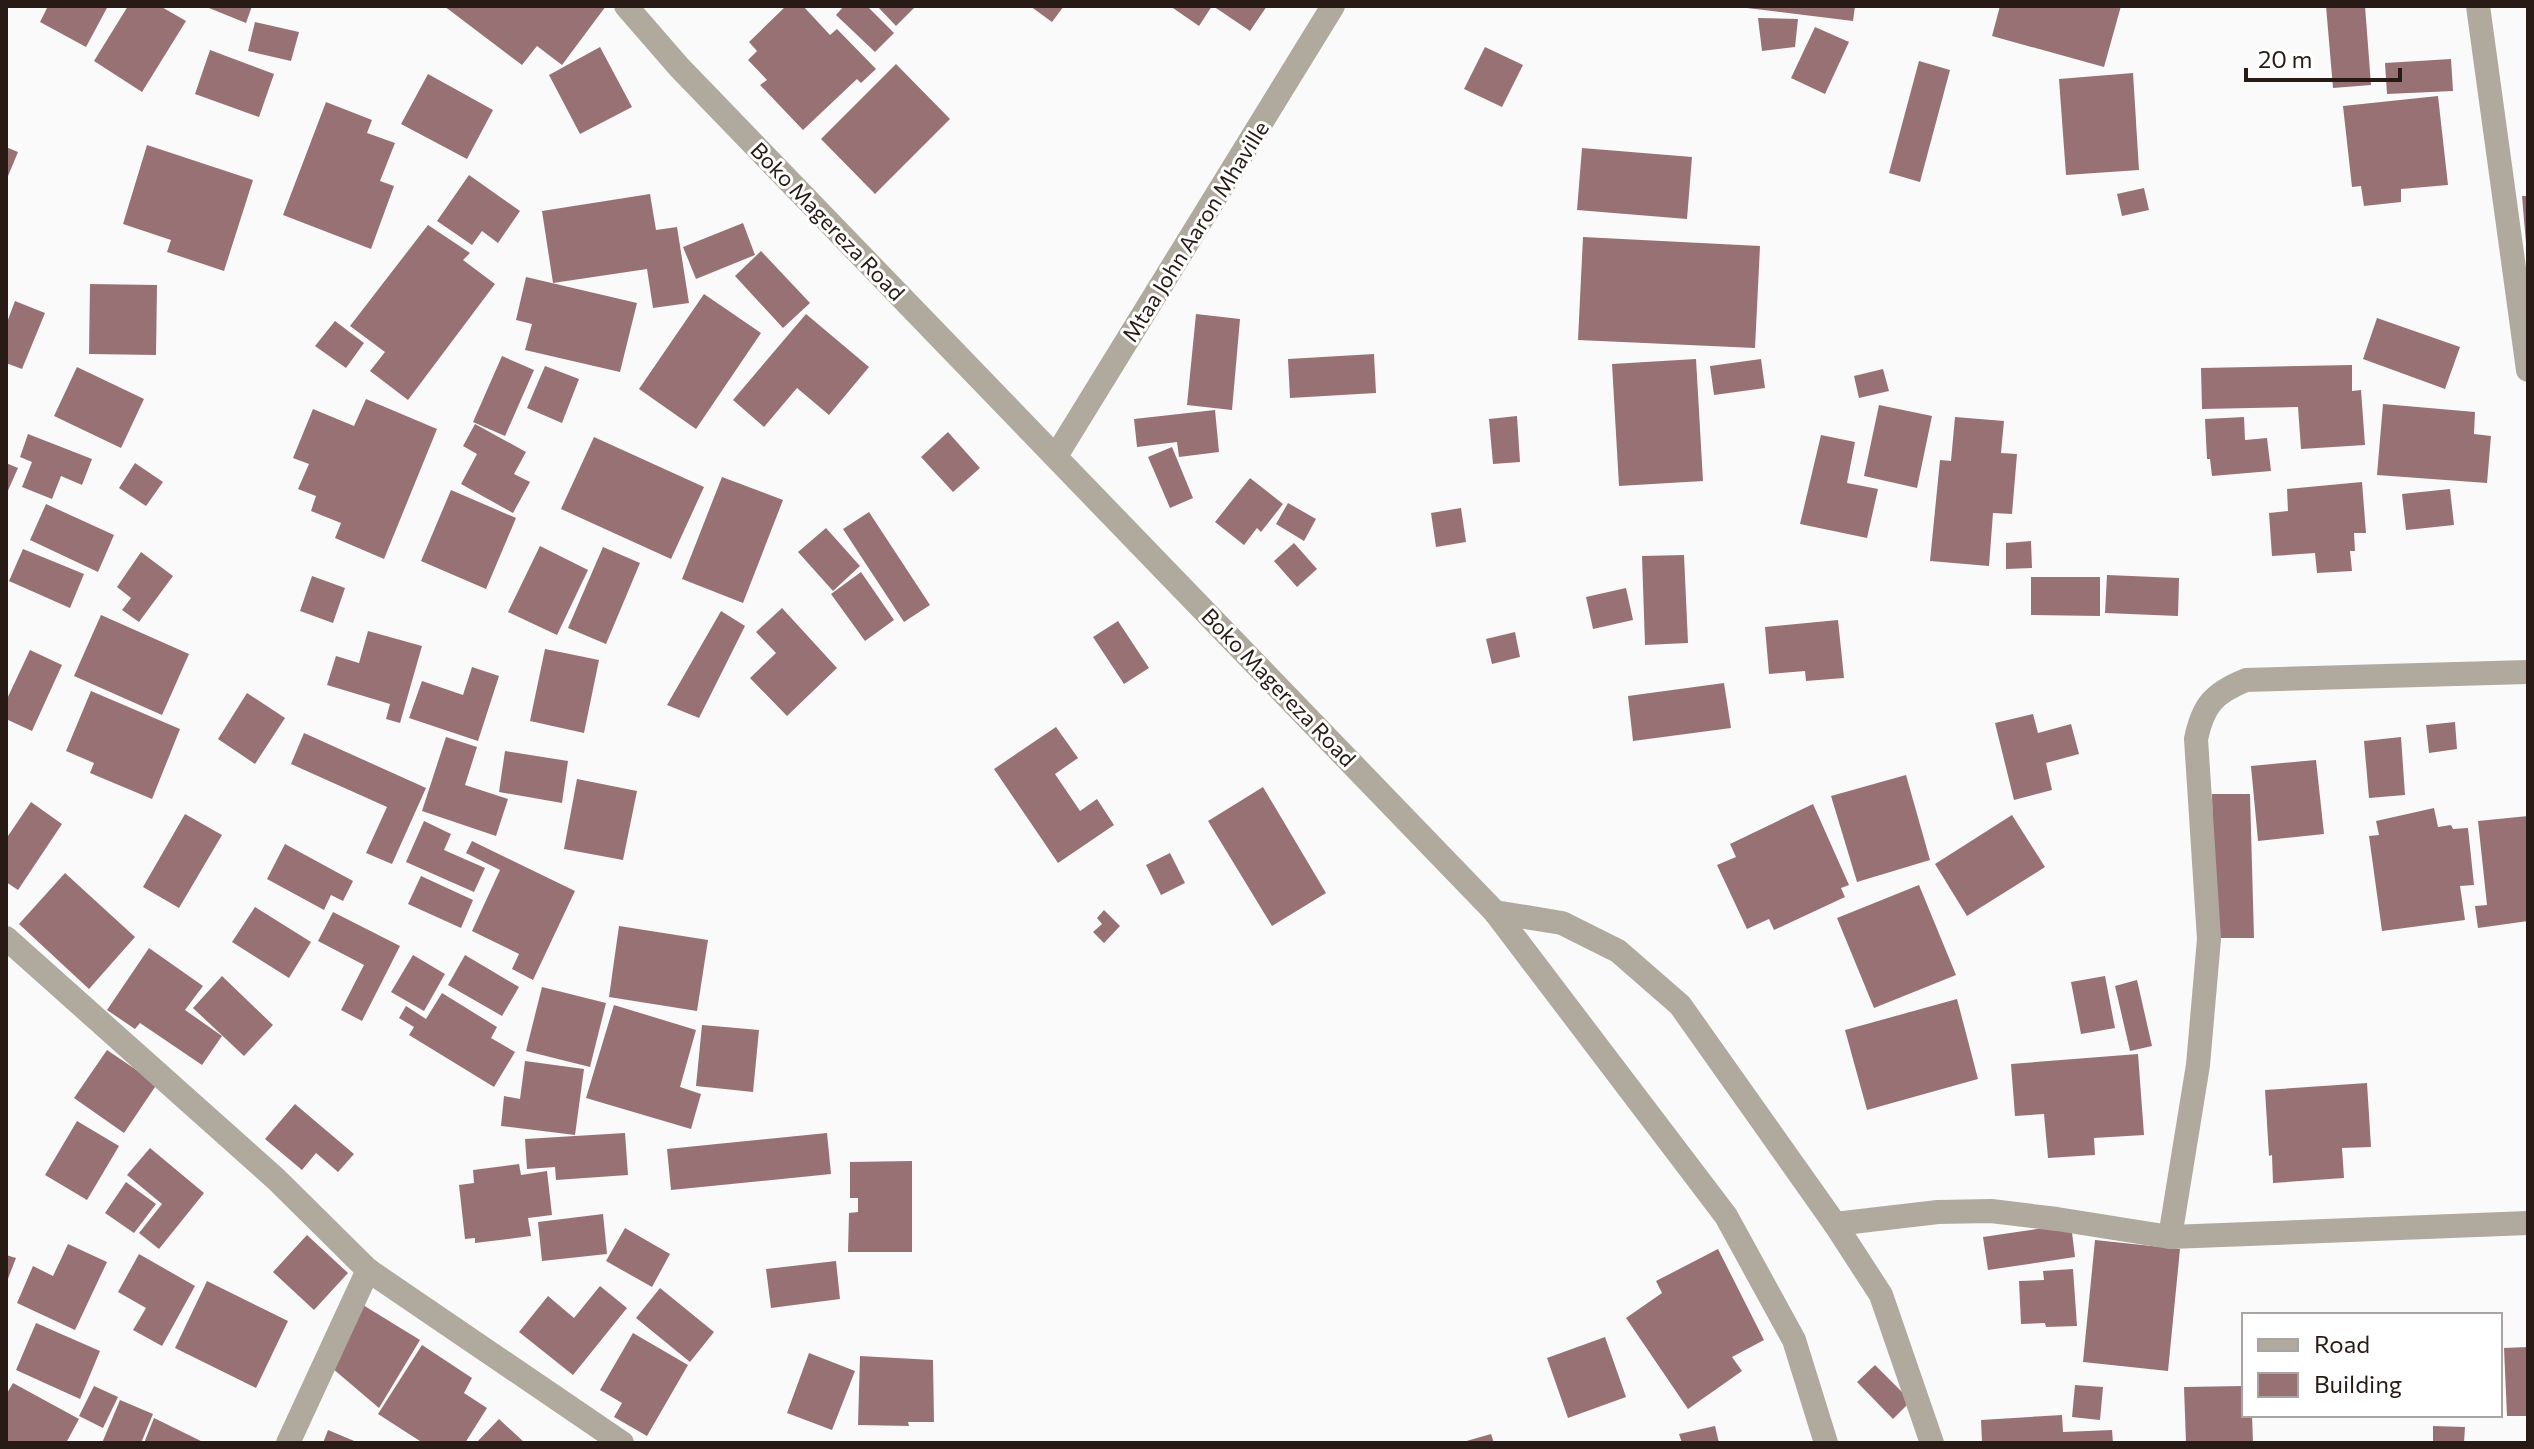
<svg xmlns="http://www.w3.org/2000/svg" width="2534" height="1449" font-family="Commissioner,sans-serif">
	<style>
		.building { fill: #987175 }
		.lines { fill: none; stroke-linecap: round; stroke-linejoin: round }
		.minor { stroke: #b0a99d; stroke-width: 24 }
		.labels { text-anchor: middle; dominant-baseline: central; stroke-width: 6; stroke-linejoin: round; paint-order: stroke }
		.street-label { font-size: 22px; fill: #281a14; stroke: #fff }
	</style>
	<rect width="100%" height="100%" fill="#fafafa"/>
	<!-- building -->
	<g class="building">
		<polygon points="48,6 108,6 86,47 40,22"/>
		<polygon points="128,6 160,6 186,21 142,92 94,61"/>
		<polygon points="204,6 252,6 246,23"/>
		<polygon points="444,6 606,6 562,65 537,46 522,65"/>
		<polygon points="786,6 803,6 830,35 837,29 876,69 861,83 857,79 803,130 760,85 767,80 748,60 757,51 749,42"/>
		<polygon points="844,6 867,6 894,33 875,52 836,15"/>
		<polygon points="877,6 916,6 896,26"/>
		<polygon points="1030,6 1064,6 1052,22"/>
		<polygon points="1170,6 1212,6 1199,26"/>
		<polygon points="1213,6 1267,6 1250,31"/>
		<polygon points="1747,6 1855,6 1853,21 1747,8"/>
		<polygon points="2000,6 2121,6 2104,67 1992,36"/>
		<polygon points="2326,6 2365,6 2371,85 2333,88"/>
		<polygon points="1758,18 1798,19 1795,47 1762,51"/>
		<polygon points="255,22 299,32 291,61 248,51"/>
		<polygon points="1815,27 1849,42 1825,94 1791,78"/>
		<polygon points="600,47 632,107 580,134 549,75"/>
		<polygon points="1485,47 1523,65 1502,107 1464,89"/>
		<polygon points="210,50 274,74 259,117 195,94"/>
		<polygon points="2451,59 2453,91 2387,94 2385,63"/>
		<polygon points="1919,61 1950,70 1920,182 1889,173"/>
		<polygon points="896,64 950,119 875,194 821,139"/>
		<polygon points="2133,73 2139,170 2066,175 2059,79"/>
		<polygon points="428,74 493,110 467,159 401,124"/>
		<polygon points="2438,96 2448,185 2401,189 2401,202 2364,206 2361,186 2352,187 2343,106"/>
		<polygon points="326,102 372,120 367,133 395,143 380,181 394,186 371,249 283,215"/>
		<polygon points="147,145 253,180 224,271 167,252 171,240 123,224"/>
		<polygon points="6,147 18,152 6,181"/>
		<polygon points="1582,148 1692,157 1687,219 1577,210"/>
		<polygon points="469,175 520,211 498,243 482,231 472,245 437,221"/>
		<polygon points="2144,188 2149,210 2122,216 2117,194"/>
		<polygon points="650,194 656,230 677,227 689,303 653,308 647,269 553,283 542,211"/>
		<polygon points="2522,196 2528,196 2528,243 2526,243"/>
		<polygon points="743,223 755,255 696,279 683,247"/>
		<polygon points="428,225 470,253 463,260 495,284 408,400 370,371 385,352 350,326"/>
		<polygon points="1583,237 1760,246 1755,348 1578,340"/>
		<polygon points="761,251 810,303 783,328 735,276"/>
		<polygon points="526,277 637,303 620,372 525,350 532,324 516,320"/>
		<polygon points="90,284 157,285 156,355 89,354"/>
		<polygon points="704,294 761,333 696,429 639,389"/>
		<polygon points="15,301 45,313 22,369 6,363 6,325"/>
		<polygon points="806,314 869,367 829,415 797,388 764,427 733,400"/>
		<polygon points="1196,314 1240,319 1232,410 1187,405"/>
		<polygon points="2377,318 2460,347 2445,389 2363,359"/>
		<polygon points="335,321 364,343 346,368 315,346"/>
		<polygon points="1374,354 1376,393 1290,398 1288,359"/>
		<polygon points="502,356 534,370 505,436 473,422"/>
		<polygon points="1696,359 1703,481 1619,486 1612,364"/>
		<polygon points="1761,359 1765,388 1714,395 1710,366"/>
		<polygon points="2352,365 2352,391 2361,390 2365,445 2301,449 2298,407 2202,409 2201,368"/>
		<polygon points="545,366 579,379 562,423 527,408"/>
		<polygon points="77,367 144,399 121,448 54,416"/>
		<polygon points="1883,369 1889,391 1859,398 1854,376"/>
		<polygon points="366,399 437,429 384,559 335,538 341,523 311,511 316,496 298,489 309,464 293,458 313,409 354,426"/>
		<polygon points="2383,404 2475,412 2474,434 2491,436 2487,483 2377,475"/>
		<polygon points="1879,405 1932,416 1917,488 1864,476"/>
		<polygon points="1215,410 1219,452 1179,457 1177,442 1137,447 1134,419"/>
		<polygon points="1517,416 1520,462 1493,464 1489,419"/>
		<polygon points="1955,417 2004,421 2001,453 2017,454 2012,514 1993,513 1989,566 1930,561 1940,460 1951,461"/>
		<polygon points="2244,417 2245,440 2267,438 2271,471 2212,476 2210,459 2207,459 2205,419"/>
		<polygon points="475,424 526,452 514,474 530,482 513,513 461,484 477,454 463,446"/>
		<polygon points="948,432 980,468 953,492 921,457"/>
		<polygon points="28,434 92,459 82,485 61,476 52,499 22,487 32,462 20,457"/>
		<polygon points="1821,435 1855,442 1847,483 1878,489 1867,538 1800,524"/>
		<polygon points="594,437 704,487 671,559 561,509"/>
		<polygon points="1172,447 1193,498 1170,508 1148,457"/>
		<polygon points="6,463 18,468 6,495"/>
		<polygon points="135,463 163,482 146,506 119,488"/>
		<polygon points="722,477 783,500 743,603 682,579"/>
		<polygon points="1250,478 1283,504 1261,532 1257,528 1244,545 1215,522"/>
		<polygon points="2362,482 2366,533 2354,533 2355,551 2350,551 2352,571 2317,573 2315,553 2272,556 2269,513 2288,511 2287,489"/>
		<polygon points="2450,489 2454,525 2406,530 2402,494"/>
		<polygon points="451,490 516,518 486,589 421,561"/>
		<polygon points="1288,503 1316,519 1304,541 1276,524"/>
		<polygon points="46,504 114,535 98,572 30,540"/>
		<polygon points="1461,508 1466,542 1436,547 1431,513"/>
		<polygon points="869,512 930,605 904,622 843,529"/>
		<polygon points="826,528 860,566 833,591 798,552"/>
		<polygon points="2031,541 2032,568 2006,569 2006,543"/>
		<polygon points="1294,543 1317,569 1297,587 1274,561"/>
		<polygon points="540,546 588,570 557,635 508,612"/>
		<polygon points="603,547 640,563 606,644 568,628"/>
		<polygon points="23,549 84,574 70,608 9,581"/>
		<polygon points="141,552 173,576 139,622 122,610 131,598 117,587"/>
		<polygon points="1684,555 1688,643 1645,645 1642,556"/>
		<polygon points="861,572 894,620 865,641 831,594"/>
		<polygon points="2107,575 2179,578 2178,616 2105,613"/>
		<polygon points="312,576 345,588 333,623 300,611"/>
		<polygon points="2031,577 2100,577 2100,616 2031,615"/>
		<polygon points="1626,588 1633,620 1593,629 1586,597"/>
		<polygon points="782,608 837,668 787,716 750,678 776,653 756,632"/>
		<polygon points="721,611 745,626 699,718 667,705"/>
		<polygon points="101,615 189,654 162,715 74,676"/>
		<polygon points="1838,620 1844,678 1806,681 1805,671 1769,674 1765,627"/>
		<polygon points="1118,621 1149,668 1124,684 1093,637"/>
		<polygon points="368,631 422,646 400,723 386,719 390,704 327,685 336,656 359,663"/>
		<polygon points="1515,632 1520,657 1492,664 1486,639"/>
		<polygon points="545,649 599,660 584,733 530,721"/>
		<polygon points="30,650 62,665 32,731 6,719 6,701"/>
		<polygon points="472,667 499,676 478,741 409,718 422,681 463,695"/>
		<polygon points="1724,683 1731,728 1633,741 1628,696"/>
		<polygon points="91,691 180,729 152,799 90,773 94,763 66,751"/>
		<polygon points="247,693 285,718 255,764 218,739"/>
		<polygon points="2033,714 2038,733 2071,724 2079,754 2046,763 2052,790 2014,800 1995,723"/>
		<polygon points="2455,722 2457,749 2429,753 2426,725"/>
		<polygon points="1056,727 1078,758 1055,774 1080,811 1097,799 1114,825 1058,863 994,769"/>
		<polygon points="304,733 426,788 392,864 366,853 387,807 291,764"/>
		<polygon points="446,737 477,747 465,785 508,799 496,836 422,811"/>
		<polygon points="2401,737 2405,795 2369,798 2364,741"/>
		<polygon points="505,751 568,761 562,803 499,792"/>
		<polygon points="2316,760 2324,834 2258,841 2251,766"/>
		<polygon points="1906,775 1930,860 1857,882 1831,796"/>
		<polygon points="577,779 637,791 623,860 564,849"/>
		<polygon points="1263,787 1326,893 1272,926 1208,821"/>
		<polygon points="2212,794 2250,794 2254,938 2215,938"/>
		<polygon points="31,802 62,824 18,890 6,882 6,839"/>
		<polygon points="1813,804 1849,885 1841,888 1845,897 1774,930 1769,919 1747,929 1717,865 1736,857 1730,844"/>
		<polygon points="2434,808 2438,827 2451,825 2453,829 2468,828 2474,885 2460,886 2465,920 2382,931 2369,836 2379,835 2376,821"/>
		<polygon points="185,814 222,835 179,908 143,887"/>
		<polygon points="2012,815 2045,867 1967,916 1935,864"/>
		<polygon points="2528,816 2528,921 2478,928 2475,906 2487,905 2478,821"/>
		<polygon points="424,821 451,834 444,850 485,868 474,892 406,862"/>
		<polygon points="472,841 575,891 533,980 512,969 519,954 472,931 500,870 466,853"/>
		<polygon points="285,844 353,881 343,901 331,895 324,910 267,879"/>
		<polygon points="1170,853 1185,883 1161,895 1146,865"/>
		<polygon points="65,873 135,937 89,989 19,924"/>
		<polygon points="421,876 473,900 461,928 408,904"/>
		<polygon points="1919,885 1956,975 1874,1008 1837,918"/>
		<polygon points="255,907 311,942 289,978 232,942"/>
		<polygon points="1104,910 1120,926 1104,943 1093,932 1102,924 1097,918"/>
		<polygon points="333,912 400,946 362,1021 341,1010 364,965 318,941"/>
		<polygon points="619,926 708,940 697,1011 609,997"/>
		<polygon points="149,948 203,986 185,1010 222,1036 202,1065 140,1023 135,1029 107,1010"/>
		<polygon points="413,955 445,974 424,1011 391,992"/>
		<polygon points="465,955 519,987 502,1016 448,985"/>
		<polygon points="222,976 273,1025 244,1056 193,1008"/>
		<polygon points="2105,976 2115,1028 2081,1034 2071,982"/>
		<polygon points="2137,980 2152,1046 2130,1051 2115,986"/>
		<polygon points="542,987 606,1003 590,1067 526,1051"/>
		<polygon points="442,993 497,1027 491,1038 515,1052 494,1087 409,1035 414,1027 399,1018 406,1006 426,1019"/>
		<polygon points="1957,999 1978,1079 1867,1110 1845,1030"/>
		<polygon points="614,1005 696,1030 680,1087 701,1094 691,1129 586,1098"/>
		<polygon points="702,1025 759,1030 753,1092 696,1086"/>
		<polygon points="107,1050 157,1084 124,1133 74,1098"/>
		<polygon points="2138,1054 2144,1135 2094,1138 2095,1155 2048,1158 2044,1114 2015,1116 2011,1064"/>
		<polygon points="525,1061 584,1069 575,1135 501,1126 504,1096 520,1099"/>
		<polygon points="2367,1083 2371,1147 2342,1148 2344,1178 2273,1183 2272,1155 2269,1156 2265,1090"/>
		<polygon points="295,1104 354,1154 338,1172 316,1153 302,1170 265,1139"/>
		<polygon points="77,1121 119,1146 87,1200 45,1175"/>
		<polygon points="625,1133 628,1175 556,1180 555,1167 527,1169 525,1139"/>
		<polygon points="827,1133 831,1174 671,1190 667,1149"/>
		<polygon points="150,1148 204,1193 159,1249 139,1233 162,1204 127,1175"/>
		<polygon points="912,1161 912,1252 848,1252 849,1213 858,1212 858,1198 850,1198 850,1162"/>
		<polygon points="519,1164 521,1175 547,1171 552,1215 528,1218 531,1236 475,1243 475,1238 465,1239 459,1185 474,1183 473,1170"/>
		<polygon points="126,1182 156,1204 134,1233 105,1213"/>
		<polygon points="603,1214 607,1254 542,1261 538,1222"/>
		<polygon points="2071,1224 2075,1257 1988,1270 1983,1237"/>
		<polygon points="625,1228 670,1254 652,1287 606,1261"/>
		<polygon points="307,1235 348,1273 314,1310 273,1272"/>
		<polygon points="2095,1240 2180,1249 2168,1371 2083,1362"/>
		<polygon points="68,1244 107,1262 75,1330 17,1303 33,1266 53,1276"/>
		<polygon points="1718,1249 1764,1340 1732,1357 1742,1371 1688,1409 1626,1318 1662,1293 1656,1281"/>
		<polygon points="139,1254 195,1286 162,1346 133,1330 146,1308 118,1292"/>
		<polygon points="6,1255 16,1258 6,1284"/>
		<polygon points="836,1261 840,1299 771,1308 766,1269"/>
		<polygon points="2073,1269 2077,1326 2046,1327 2045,1323 2021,1324 2019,1281 2044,1280 2043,1271"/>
		<polygon points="207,1281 288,1321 256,1388 175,1348"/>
		<polygon points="600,1286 627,1308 573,1375 519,1332 548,1296 574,1318"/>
		<polygon points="660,1288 714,1332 690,1362 636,1318"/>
		<polygon points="363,1305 420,1340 379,1408 332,1368"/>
		<polygon points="36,1323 100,1351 80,1399 16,1370"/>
		<polygon points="633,1333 688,1365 647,1436 614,1417 622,1403 600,1390"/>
		<polygon points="1605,1337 1626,1397 1568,1418 1547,1358"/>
		<polygon points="422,1345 472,1378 464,1393 487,1408 465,1443 423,1443 378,1414"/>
		<polygon points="2528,1347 2528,1416 2507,1416 2504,1348"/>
		<polygon points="809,1353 855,1371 832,1430 787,1413"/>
		<polygon points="860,1356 933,1360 934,1422 908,1422 909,1426 858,1425"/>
		<polygon points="1875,1365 1911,1401 1893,1419 1857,1382"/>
		<polygon points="13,1383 79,1419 66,1443 6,1443 6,1395"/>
		<polygon points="2075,1385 2103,1387 2100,1420 2072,1417"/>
		<polygon points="94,1386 118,1397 103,1428 79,1416"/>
		<polygon points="2244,1386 2244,1415 2252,1415 2253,1443 2186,1443 2184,1387"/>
		<polygon points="120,1400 153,1414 141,1443 102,1443"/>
		<polygon points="2062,1415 2063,1432 2112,1430 2113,1443 1982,1443 1981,1420"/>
		<polygon points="154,1418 205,1443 144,1443"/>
		<polygon points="499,1419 525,1443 476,1443"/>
		<polygon points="1715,1426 1719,1443 1682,1443 1679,1434"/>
		<polygon points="2433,1426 2465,1427 2464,1443 2433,1443"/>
		<polygon points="328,1430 359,1443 323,1443"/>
		<polygon points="1491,1434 1494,1443 1463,1443 1463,1442"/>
	</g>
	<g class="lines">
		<!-- minor -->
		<g class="minor">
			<polyline points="626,6 679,67 1495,912 1726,1216 1794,1340 1826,1443"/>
			<polyline points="2478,6 2528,370"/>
			<polyline points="1056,456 1333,6"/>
			<polyline points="1495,912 1562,923 1618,951 1680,1005 1835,1224 1881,1295 1932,1443"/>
			<polyline points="6,938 276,1179 368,1270 622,1443"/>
			<polyline points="1835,1224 1938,1212 1991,1211 2057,1219 2170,1237 2528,1223"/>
			<path d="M2170,1237l28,-172 11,-126 -13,-200c7,-34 18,-46 50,-59l282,-8"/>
			<polyline points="288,1443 368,1270"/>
		</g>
	</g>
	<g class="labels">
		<!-- street labels -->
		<g class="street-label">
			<text transform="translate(828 221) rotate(46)">Boko Magereza Road</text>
			<text transform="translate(1195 231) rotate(-58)">Mtaa John Aaron Mhaville</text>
			<text transform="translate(1279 687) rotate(46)">Boko Magereza Road</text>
		</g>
	</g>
	<!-- border -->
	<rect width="2534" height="1449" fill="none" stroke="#281a14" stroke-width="16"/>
	<!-- legend -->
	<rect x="2242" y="1313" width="260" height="104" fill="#ffffff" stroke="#a9a3a1" stroke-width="2"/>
	<rect x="2258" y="1339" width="40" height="12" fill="#b0a99d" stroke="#a9a3a1" stroke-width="2"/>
	<text x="2314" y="1353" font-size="24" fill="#281a14">Road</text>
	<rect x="2258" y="1373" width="40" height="24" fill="#987175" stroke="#a9a3a1" stroke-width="2"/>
	<text x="2314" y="1393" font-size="24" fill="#281a14">Building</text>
	<!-- scale -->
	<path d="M2246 68v12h154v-12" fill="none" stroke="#281a14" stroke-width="4"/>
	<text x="2258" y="68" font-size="24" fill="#281a14" stroke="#ffffff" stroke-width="6" paint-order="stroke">20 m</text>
</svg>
